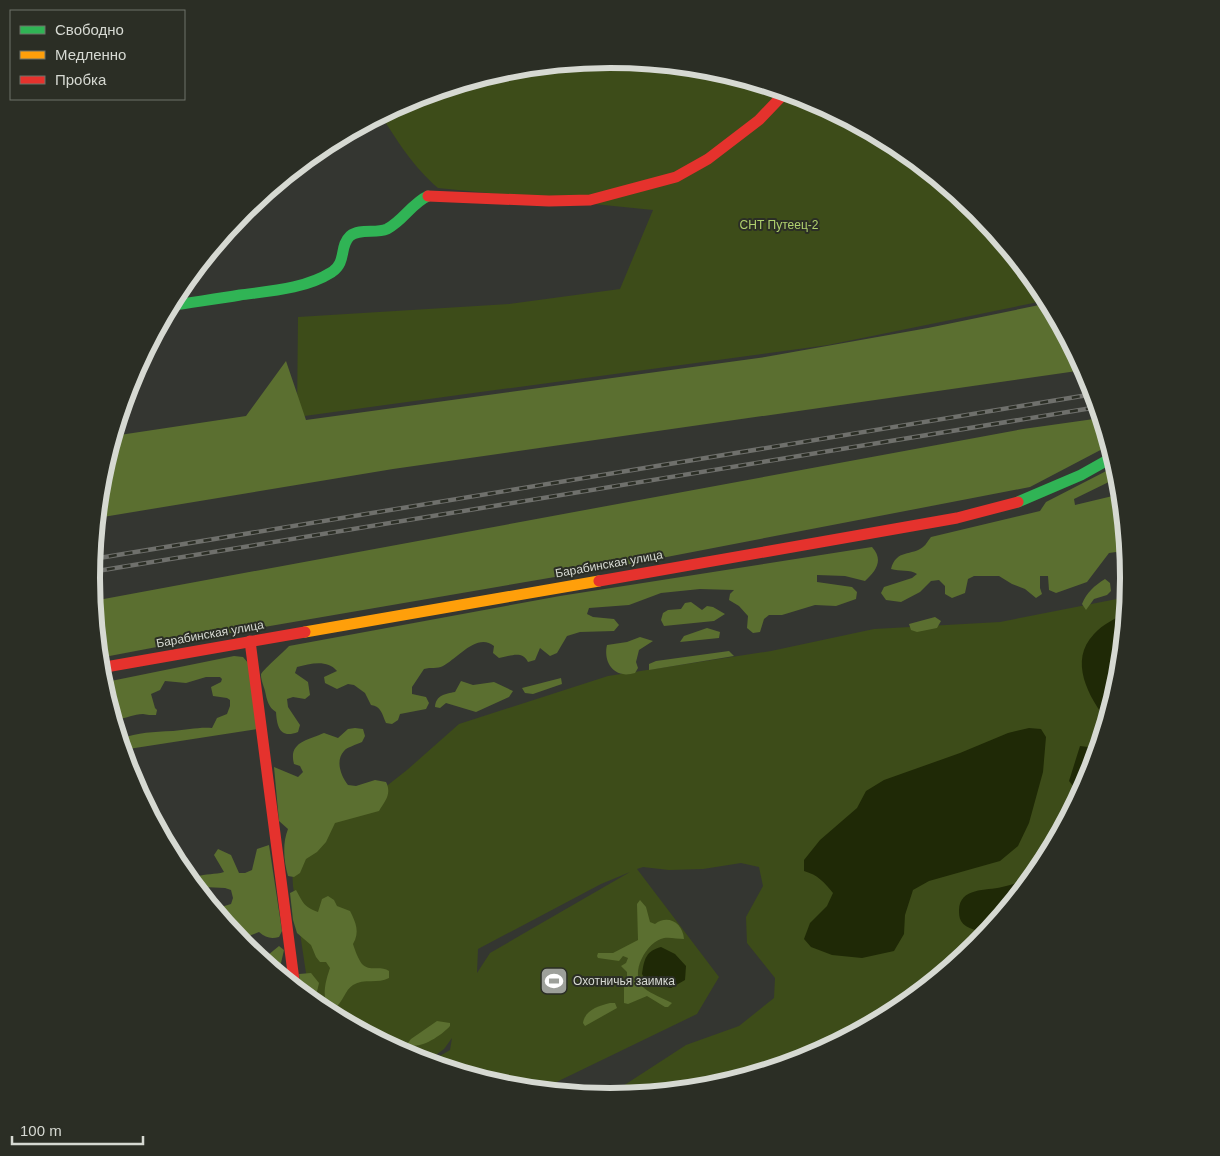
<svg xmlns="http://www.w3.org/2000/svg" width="1220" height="1156" font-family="Helvetica,sans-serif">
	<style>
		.green { fill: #3d4c19; fill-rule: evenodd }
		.forest { fill: #5b6f30 }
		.water { fill: #1f2906 }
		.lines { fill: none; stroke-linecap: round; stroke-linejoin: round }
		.fast { stroke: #30b455; stroke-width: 11 }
		.slow { stroke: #ff9f0a; stroke-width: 11 }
		.jam { stroke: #e5322d; stroke-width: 11 }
		.rail-casing { stroke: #6f706c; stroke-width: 4.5 }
		.rail { stroke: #2b2e25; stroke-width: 2.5; stroke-dasharray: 8; stroke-linecap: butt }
		.labels { text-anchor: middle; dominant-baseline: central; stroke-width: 4; stroke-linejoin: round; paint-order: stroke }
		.park-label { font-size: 12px; fill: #b0d16e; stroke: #2b2e25 }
		.street-label { font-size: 12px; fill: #d6d9d2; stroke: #2b2e25 }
		.poi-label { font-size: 12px; fill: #d6d9d2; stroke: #2b2e25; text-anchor: start }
		.rim { fill: none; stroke: #d6d9d2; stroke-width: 6 }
	</style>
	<rect width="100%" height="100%" fill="#343631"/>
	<!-- green -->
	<g class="green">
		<path d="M610,59l102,10 97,29 90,48 78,65 65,79 6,10 -220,45 -531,72 1,-100 211,-13 111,-15 33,-79 -215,-22c-25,-22 -38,-43 -56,-71v-3l30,-16 97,-29z"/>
		<path d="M1127,597l-8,83 -29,97 -48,90 -65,78 -79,65 -90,48 -97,29 -105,10 80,-52 53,-19 35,-28 1,-20 -28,-35 -1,-26 17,-31 -4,-19 -18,-4 -38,6 -34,1 -26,-3 -6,2 82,108 -22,37 -157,76 -32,-3 -80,-24 22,-13 2,-12 -8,11 -18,13 -15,-4 -90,-48 -11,-10 -17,-114 -2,-34 18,-27 56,-22 42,-33 52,-46 149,-48 163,-25 103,-22 126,-7zM630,872l-140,81 -13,20 1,-24 123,-65z"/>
	</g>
	<!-- forest -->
	<g class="forest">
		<polygon points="1049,303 1084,370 393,469 97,518 101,476 113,436 246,416 286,361 306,420 765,357 928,328"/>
		<polygon points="1101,418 1110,445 1030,487 625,565 246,630 99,658 93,601 1023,429"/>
		<path d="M1116,466l3,11 -45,22 1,6 46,-11 6,65 -11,-7 -7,1 -22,29 -31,11 -7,-3 -1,-14h-8v12l2,6 -6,4 -11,-9 -13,-5 -13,-8h-25l-6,3 -3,14 -13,5 -7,-4v-8l-6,-6 -8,1 -11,11 -19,10 -15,-2 -5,-7 3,-6 28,-9 5,-4c-7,-5 -17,-2 -26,-5 5,-20 21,-13 32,-22 3,-2 6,-8 8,-10l109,-26 6,-9z"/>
		<path d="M872,547c12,13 4,24 -7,34l-20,-5 -28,-1v7l35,5 5,5 -1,7 -20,7 -21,-1 -33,10h-13l-5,4 -4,13 -7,1 -6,-5 1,-12 -9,-10 -10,-6 1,-6 4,-4 -34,-1 -39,4 -32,12 -40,3 -2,6 6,3 21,2 5,6 -5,6 -34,1 -13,4 -10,17 -7,3 -10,-8 -5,12 -7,2c-6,-12 -17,-6 -29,-4l-6,-5 1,-7c-17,-14 -37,13 -51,20 -6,3 -12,1 -19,3l-12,18v7l14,3 3,6 -3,6 -26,5 -2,6 -6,4 -6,-1c-4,-9 -5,-17 -15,-18l-6,-12 -11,-8 -6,-1 -11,5 -12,-6 -1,-6 13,-6c-10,-12 -27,-7 -40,-4l-2,6 13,9 2,13 -5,4 -12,-2 -6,2 1,8 12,18 -2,7c-18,7 -21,-5 -22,-20 -8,-5 -9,-12 -11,-21 -1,-4 -4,-11 -4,-16 0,-4 23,-23 28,-29l271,-50z"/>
		<path d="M1105,579l5,4 1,8 -4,4 -13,4 -8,11 -4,-6c5,-12 12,-18 23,-25z"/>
		<polygon points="691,602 702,610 707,606 713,607 725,614 714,621 664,626 661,620 663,613 668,610 681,609 685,603"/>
		<polygon points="935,617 941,621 937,628 917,632 911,630 909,624"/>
		<polygon points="707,628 720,632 719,638 680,642 684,636"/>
		<path d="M640,637l13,4 -14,9 -3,12 2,6 -3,5c-4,1 -9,2 -12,1 -14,-2 -19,-17 -16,-29l20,-3z"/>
		<polygon points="729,651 734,656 649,670 649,664 656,661"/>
		<path d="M234,656l9,1 6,7 9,65 -136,21 -3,-11c21,-7 33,-7 54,-8 14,-1 25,-4 39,-3l5,-10 10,-4 3,-8v-6l-3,-2 -14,-2 -2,-9 10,-5 1,-3 -2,-2h-14l-20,6 -21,-2 -5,9 -9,4 4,14 2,2 -1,5c-5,0 -9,0 -13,-1 -11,0 -20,7 -30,4l-10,-32 3,-4z"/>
		<polygon points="561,678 562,684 533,694 525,693 522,688"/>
		<path d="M461,681l12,4 21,-3 19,9 -4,6 -33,15 -30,-9 -6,5 -5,-1c1,-12 10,-13 20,-15z"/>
		<path d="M355,728l8,1 2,7 -3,6c-6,3 -15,5 -18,9 -9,10 -3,25 4,34l8,1 19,-6 11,2c6,12 -1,19 -7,29l-44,12 -9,19 -9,10 -11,7 -6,14 -6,4 -6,-1c-4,-14 -6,-32 0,-47l-9,-8 -5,-54 24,10 5,-5 -3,-6 -6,-2c-6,-22 14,-24 30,-31l14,5 10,-9z"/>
		<path d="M269,845l13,86 -3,6c-8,2 -13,1 -20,-5l-21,8 -21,-26 1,-6 13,-4 2,-6 -2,-8 -6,-2 -21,-1 -4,6 -6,-8 2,-8c10,-4 19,-2 28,-5l-10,-17 4,-6 13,6 8,18h6l7,-3 5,-21z"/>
		<path d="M296,890c8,14 7,16 22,22l4,-13 6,-3 6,4 3,6 13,5c6,12 10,21 3,33 2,6 5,15 9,20 7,8 19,1 27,7v7c-11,6 -25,0 -36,7 -8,5 -10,17 -18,23l-6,-1c-8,-11 -3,-27 1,-39l-4,-6h-6l-4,-5 -5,-12 -14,-12 -4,-13 -3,-27z"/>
		<path d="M640,900l6,7 4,15 5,2c13,-10 28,-1 29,15 -6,0 -14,-2 -20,-1 -17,3 -36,36 -20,50 7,6 19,10 28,15l-4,4h-3l-18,-11 -19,8 -4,-1v-18l3,-4v-9l-6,-6 5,-3 2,-5 -5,-2 -4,5 -21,-3 -1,-2 1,-3h15l25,-13 -1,-36z"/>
		<polygon points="279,946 284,950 281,963 274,971 262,960"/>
		<polygon points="311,973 319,983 316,996 306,997 301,993 299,974"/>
		<path d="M610,1003h5l2,5 -32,18 -2,-3c2,-13 15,-17 27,-20z"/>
		<path d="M437,1021l13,2v3c-8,9 -31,25 -43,18l4,-5z"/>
	</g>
	<!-- water -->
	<g class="water">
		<path d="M1126,612l-7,68 -12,41c-18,-24 -39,-60 -13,-87 9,-10 21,-15 32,-22z"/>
		<path d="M1029,728l12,1 5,8 -3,35 -14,51 -11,23 -18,15 -71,20 -16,9 -8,25 -1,19 -10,17 -32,7 -30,-3 -21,-8 -7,-8 6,-16 17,-17 6,-13c-9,-11 -15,-18 -29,-22v-11l16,-20 37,-32 9,-17 18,-11 76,-27 48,-20z"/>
		<polygon points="1080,746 1088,747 1097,752 1093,764 1083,763 1081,770 1090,775 1084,788 1073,786 1069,781"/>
		<path d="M1028,879h3l-42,52c-9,0 -23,-1 -28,-10 -2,-4 -2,-7 -2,-11 1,-23 27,-19 43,-23 9,-2 18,-5 26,-8z"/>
		<path d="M661,947l14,7 11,12 -1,14 -14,8 -24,-5 -5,-9c2,-15 4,-23 19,-27z"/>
	</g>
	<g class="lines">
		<!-- fast -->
		<g class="fast">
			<path d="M169,306c24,-4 48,-7 71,-11 30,-4 65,-6 92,-23 15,-10 7,-26 18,-36 10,-8 26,-2 37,-7 16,-8 25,-26 41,-33"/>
			<polyline points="1018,502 1081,475 1113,457"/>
		</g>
		<!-- slow -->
		<polyline class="slow" points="305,632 599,581"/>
		<!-- jam -->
		<g class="jam">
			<polyline points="428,196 549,201 590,200 676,177 708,159 759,120 780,98 784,91"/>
			<polyline points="599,581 957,518 1018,502"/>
			<polyline points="250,641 295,988"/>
			<polyline points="100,668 305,632"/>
		</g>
		<!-- rail casing -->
		<g class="rail-casing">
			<g id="rail">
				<polyline points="93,559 1094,394"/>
				<polyline points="91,572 1098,407"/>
			</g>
		</g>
		<!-- rail -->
		<use href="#rail" class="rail"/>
	</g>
	<!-- icons -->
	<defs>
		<g id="stadium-square" transform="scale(1.4375)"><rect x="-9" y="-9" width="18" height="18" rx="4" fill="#9da09a" stroke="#2b2e25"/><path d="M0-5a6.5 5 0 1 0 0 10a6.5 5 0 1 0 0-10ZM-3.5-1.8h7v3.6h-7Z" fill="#fff"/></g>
	</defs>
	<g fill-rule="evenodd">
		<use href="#stadium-square" x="554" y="981"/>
	</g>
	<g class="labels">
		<!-- park labels -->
		<g class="park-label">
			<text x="779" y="225">СНТ Путеец-2</text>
		</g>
		<!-- street labels -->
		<g class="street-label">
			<text transform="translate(609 564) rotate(-10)">Барабинская улица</text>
			<text transform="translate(210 634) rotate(-10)">Барабинская улица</text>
		</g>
		<!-- poi labels -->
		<g class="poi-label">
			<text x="573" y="981">Охотничья заимка</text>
		</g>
	</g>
	<!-- crop -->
	<path d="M0 0H1220V1156H0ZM100 578a510 510 0 1 1 1020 0a510 510 0 1 1-1020 0Z" fill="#2b2e25" fill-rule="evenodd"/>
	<path class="rim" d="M100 578a510 510 0 1 1 1020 0a510 510 0 1 1-1020 0Z"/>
	<!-- legend -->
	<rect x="10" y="10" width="175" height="90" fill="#2b2e25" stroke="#6f726a"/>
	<rect x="20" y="26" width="25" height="8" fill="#30b455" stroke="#6f726a"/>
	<text x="55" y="35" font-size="15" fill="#d6d9d2">Свободно</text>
	<rect x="20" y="51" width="25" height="8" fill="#ff9f0a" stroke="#6f726a"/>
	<text x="55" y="60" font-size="15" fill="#d6d9d2">Медленно</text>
	<rect x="20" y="76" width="25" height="8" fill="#e5322d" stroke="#6f726a"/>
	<text x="55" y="85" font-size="15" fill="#d6d9d2">Пробка</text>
	<!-- scale -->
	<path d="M12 1136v8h131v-8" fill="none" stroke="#d6d9d2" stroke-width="2.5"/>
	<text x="20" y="1136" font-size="15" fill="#d6d9d2" stroke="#2b2e25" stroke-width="4" paint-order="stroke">100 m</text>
</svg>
